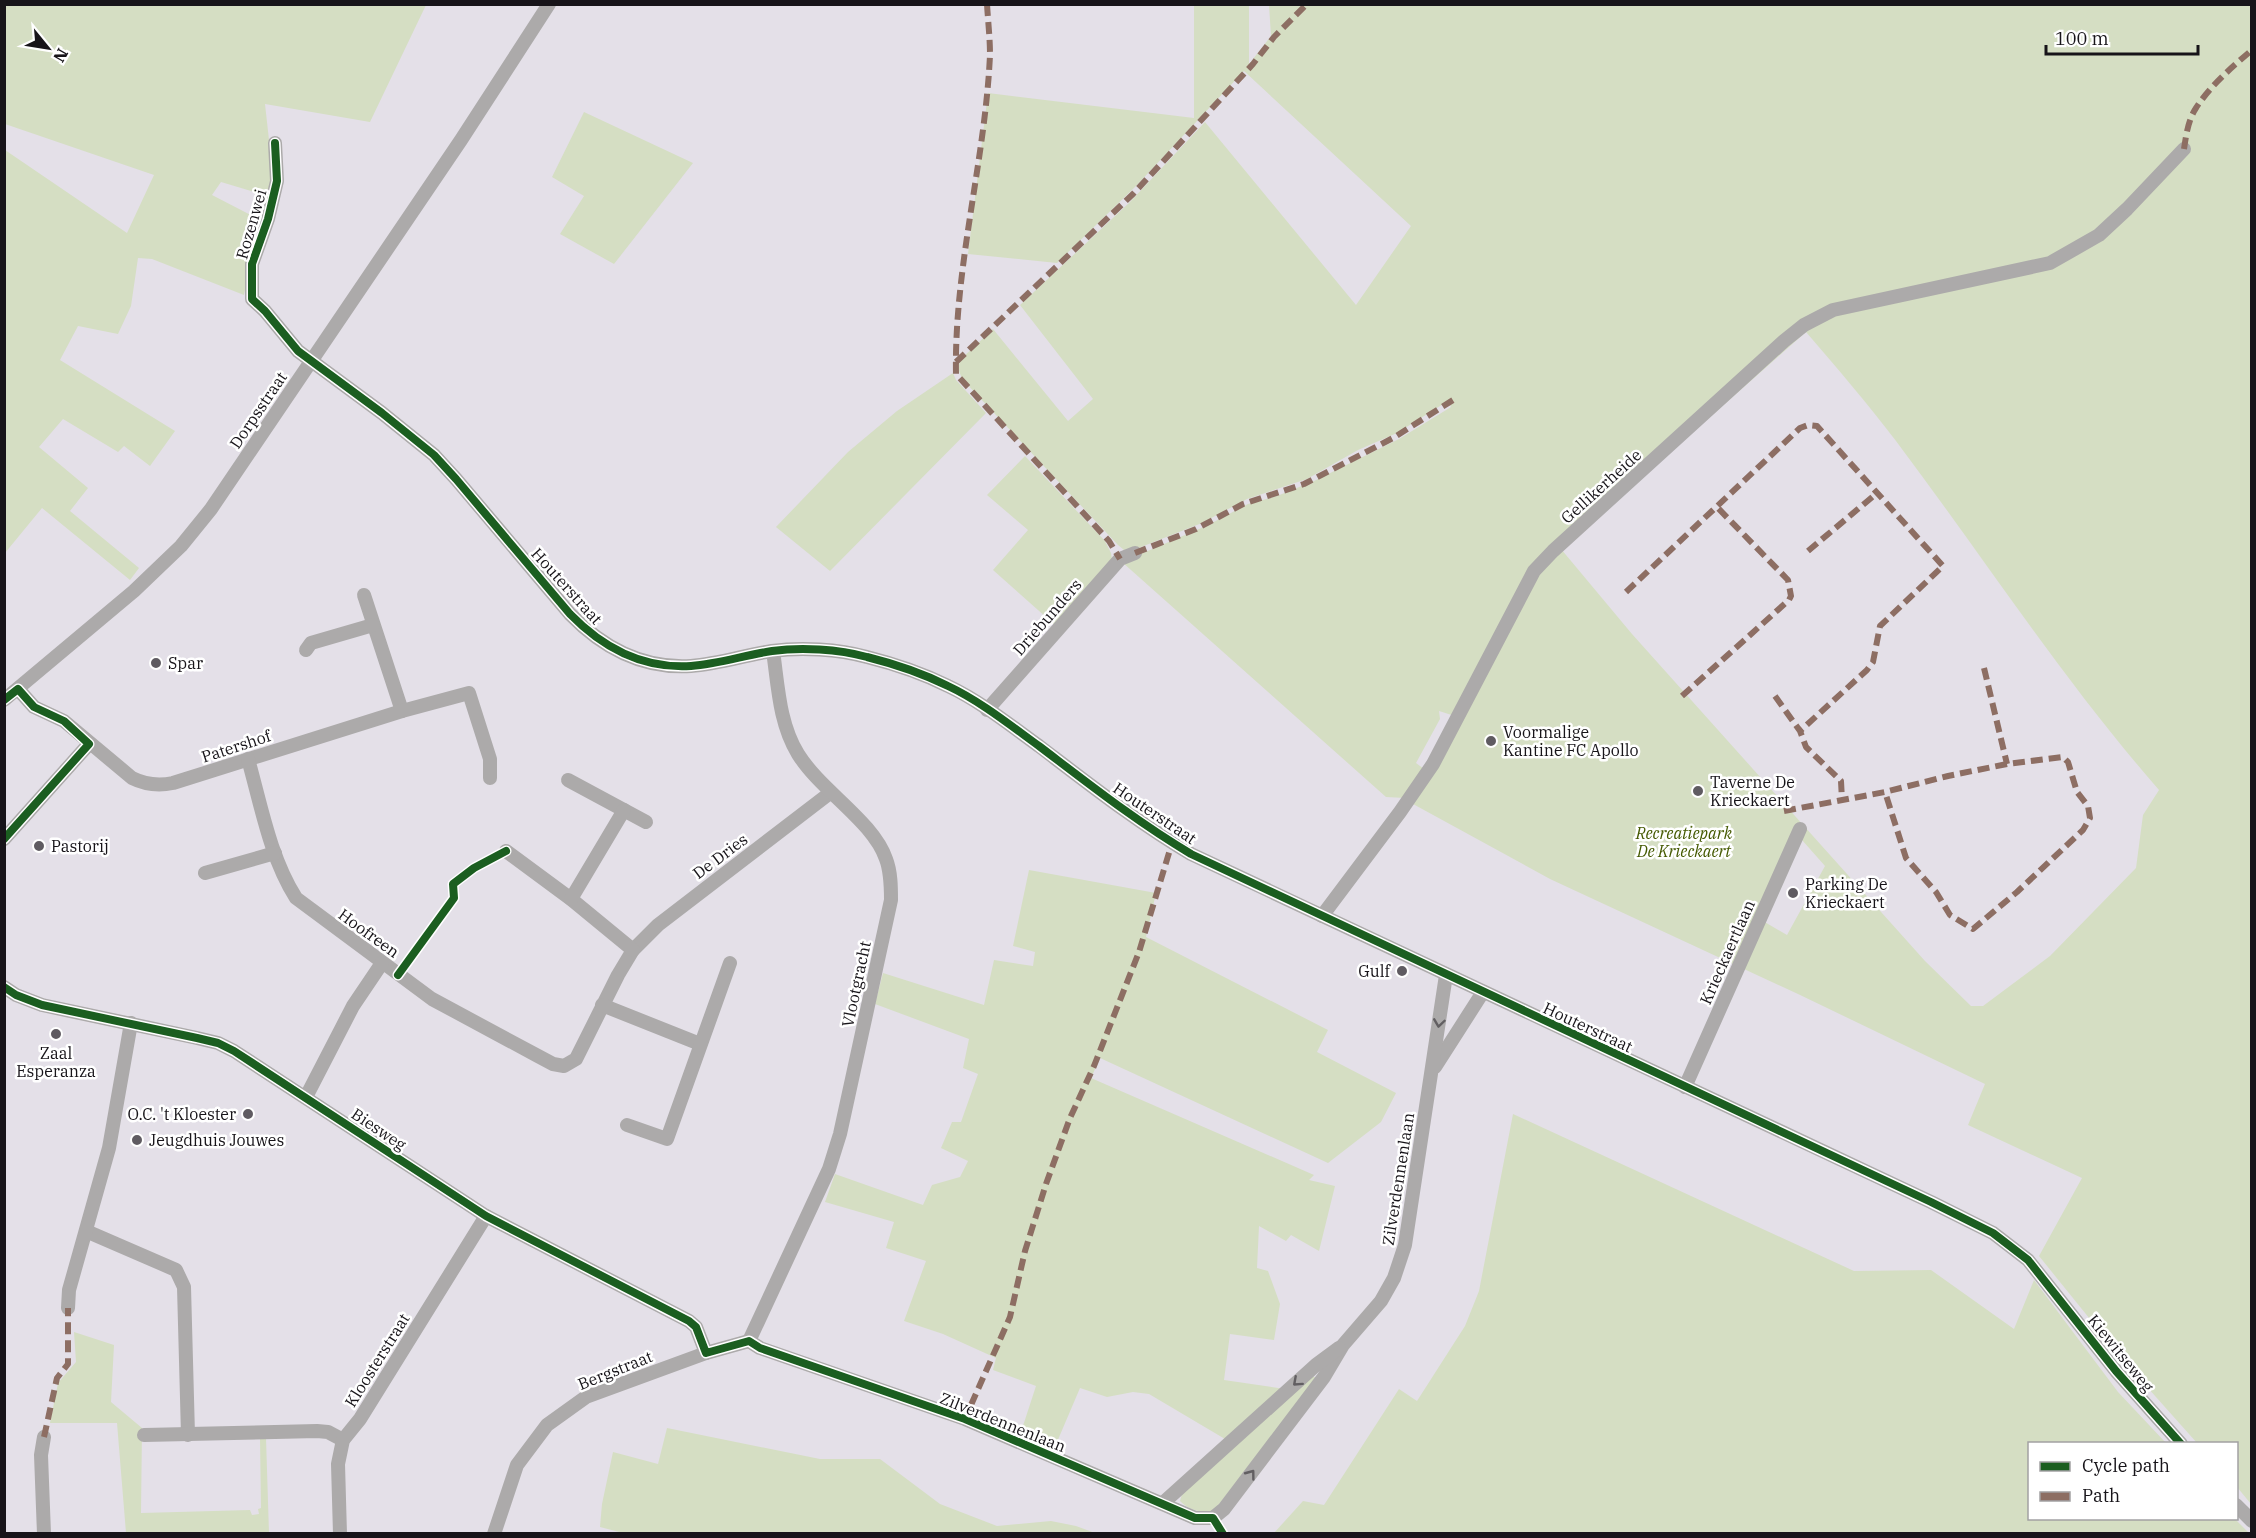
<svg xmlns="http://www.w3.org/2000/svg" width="2256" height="1538" font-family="'IBM Plex Serif',serif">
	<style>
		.green { fill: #d5dec3; fill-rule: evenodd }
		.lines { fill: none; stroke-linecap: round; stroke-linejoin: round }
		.minor { stroke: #acaaaa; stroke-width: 14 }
		.quiet { stroke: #8d6e63; stroke-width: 6; stroke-dasharray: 12 6; stroke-linecap: butt }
		.cycleway-casing { stroke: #fff; stroke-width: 11 }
		.cycleway { stroke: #1b5e20; stroke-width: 8 }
		.oneway { stroke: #625f62 }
		.poi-dot { fill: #5f5b61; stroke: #fff; stroke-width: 2 }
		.labels { text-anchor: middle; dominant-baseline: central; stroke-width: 5; stroke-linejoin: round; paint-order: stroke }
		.street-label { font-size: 16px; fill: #171419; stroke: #fff }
		.poi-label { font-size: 16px; fill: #171419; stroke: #fff; text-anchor: start }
		.park-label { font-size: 16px; font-style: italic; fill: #445900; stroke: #fff }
	</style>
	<rect width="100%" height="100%" fill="#e4e0e8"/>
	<!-- green -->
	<g class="green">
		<polygon points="4,5 426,5 370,122 265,104 274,185 271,197 221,182 212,195 264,222 254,247 244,295 152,259 138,258 131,306 118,334 78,326 60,360 175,431 150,466 124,446 118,452 63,419 39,447 88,488 70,511 139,568 130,580 42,508 5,553 5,150 127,233 154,175 5,124"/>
		<path d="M1194,5h55v59l22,-28 -2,-31h982v1499l-14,-17 -1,-43 -39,-1 -74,-83 -84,-104 43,-78 -114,-53 17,-41 -187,-90 -248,-115 -137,-75 48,-86 -22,-7 1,8 -24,44 8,6 -19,29 -19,-1 -264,-235 84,-36 42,-22 29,-8 37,-15 85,-42 52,-32 -3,-6 -51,32 -39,17 -51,29 -60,20 -45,24 -66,26 -12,1 -6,-5 -155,-165c-4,-8 -6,-12 -2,-21l32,-30 75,92 25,-22 -73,-94 109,-102 76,-81 151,183 55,-79 -167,-155 -109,116 -78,76 -89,-9 20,-161 206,25zM1806,332c31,36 62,72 90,109 88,117 167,239 263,349l-16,25 -7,53 -86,88 -67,50h-12l-46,-45 -293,-327 -71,-85zM1802,840l23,26 -38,69 -24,-14z"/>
		<polygon points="584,112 693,163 614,264 560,234 584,196 552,177"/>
		<polygon points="953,373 956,380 986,413 830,571 776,527 848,452 897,411"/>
		<polygon points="1025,456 1105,541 1111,553 1112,560 1056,626 993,570 1028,530 987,495"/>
		<polygon points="1029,870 1156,893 1146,937 1328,1030 1317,1052 1396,1093 1381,1122 1328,1163 1100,1058 1091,1078 1314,1175 1309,1180 1335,1186 1319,1251 1291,1235 1286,1241 1259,1226 1257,1268 1268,1271 1280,1304 1274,1340 1230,1334 1224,1380 1285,1389 1225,1439 1149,1394 1133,1392 1107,1397 1080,1388 1054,1449 1020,1435 1036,1386 993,1370 996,1358 943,1334 904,1321 926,1261 886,1248 894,1222 825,1202 835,1174 923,1205 932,1185 960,1177 968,1161 941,1148 952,1122 961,1122 978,1074 963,1068 969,1039 875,1004 883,973 984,1005 994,960 1033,966 1035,952 1013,946"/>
		<polygon points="1513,1114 1854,1271 1931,1270 2014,1329 2034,1280 2118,1392 2166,1443 2030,1444 2030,1518 2235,1519 2249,1533 1274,1533 1303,1501 1324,1505 1399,1389 1417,1401 1465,1326 1479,1291"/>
		<polygon points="74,1332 114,1345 111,1402 142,1428 141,1513 250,1510 252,1515 259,1514 258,1509 261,1508 260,1438 266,1438 269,1533 126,1533 117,1423 50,1423 58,1383 76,1362"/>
		<path d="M1313,1376l3,2 -102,133c-12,3 -25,-1 -34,-10l2,-7 7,-6z"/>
		<polygon points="667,1428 820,1459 880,1459 940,1504 997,1526 1051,1521 1076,1526 1095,1533 627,1534 600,1527 602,1504 613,1452 658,1464"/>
	</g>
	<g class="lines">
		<!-- minor -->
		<g class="minor">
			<path d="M275,143l2,38 -9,38 -16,45v35l13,12 33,40 84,62 52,42 22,24 114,135c33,34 73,55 121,52 28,-2 54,-11 81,-15 29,-4 66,-2 95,6 28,7 55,16 81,29 32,15 62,39 91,60 50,38 98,76 152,108l740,348 62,31 35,27 88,111 65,73"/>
			<polyline points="364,595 402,711"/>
			<polyline points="306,650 311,643 373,625"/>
			<path d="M18,689l16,18 30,14 68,57c14,7 26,8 41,5l229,-72 67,-18 21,66v19"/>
			<polyline points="4,700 134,591 181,546 211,509 461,140 549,4"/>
			<polyline points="987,710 1120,559 1135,553"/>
			<path d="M248,759c13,46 22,98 48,139l136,101 106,57 15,8 11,2 12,-7 42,-84 15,-25 25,-25 172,-132"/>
			<polyline points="568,780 646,822"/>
			<polyline points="4,839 89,744"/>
			<polyline points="506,851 571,899 633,950"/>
			<polyline points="205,873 275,853"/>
			<polyline points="571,899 624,810"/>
			<polyline points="1322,916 1400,812 1433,764 1534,571 1553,551 1784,341 1804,325 1833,310 2050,263 2099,235 2127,209 2184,149"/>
			<polyline points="4,987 16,995 42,1005 197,1038 218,1043 234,1051 486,1216 689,1321 696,1327 706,1353"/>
			<polyline points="602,1005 700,1044"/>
			<polyline points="1435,1067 1483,992"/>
			<polyline points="1685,1087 1800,829"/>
			<polyline points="306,1097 353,1006 382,963"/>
			<polyline points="627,1125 667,1139 730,963"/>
			<polyline points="86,1231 176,1270 184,1287 188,1435"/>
			<polyline points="68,1308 69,1290 109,1148 131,1023"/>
			<polyline points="749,1341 760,1348 965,1419 1195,1518 1213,1518 1224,1509 1324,1377 1343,1345 1381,1301 1394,1278 1405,1245 1446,975"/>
			<path d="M749,1341l80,-172 11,-35 51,-234c0,-13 0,-28 -5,-41 -13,-38 -65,-68 -88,-105 -19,-31 -20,-69 -25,-103"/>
			<polyline points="144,1435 317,1431 328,1432 343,1440"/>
			<polyline points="1163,1503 1316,1365 1339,1348"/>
			<polyline points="2236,1505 2252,1521"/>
			<polyline points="44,1534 41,1455 44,1437"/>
			<polyline points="340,1534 338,1464 343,1440 360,1419 486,1216"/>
			<polyline points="494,1534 517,1465 547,1425 586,1397 706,1353 749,1341"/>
		</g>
		<!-- quiet -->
		<g class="quiet">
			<path d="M987,4c1,17 3,34 3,51 -5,107 -36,212 -34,319l153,167 11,18"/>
			<path d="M2184,149c2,-13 4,-29 12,-41 14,-22 36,-41 56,-58"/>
			<polyline points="956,362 1133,194 1253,64 1274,37 1307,4"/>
			<polyline points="1808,551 1877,493"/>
			<polyline points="1135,553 1196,529 1243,504 1304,484 1393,438 1453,400"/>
			<polyline points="1626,592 1800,428 1808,425 1817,426 1943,566 1880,626 1873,662 1867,670 1800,731"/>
			<polyline points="1984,668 2007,764"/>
			<polyline points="1682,696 1789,600 1791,596 1788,580 1716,506"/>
			<polyline points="1775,696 1800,731 1806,747 1841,781 1842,800"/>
			<polyline points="1784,811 1885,792 1948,776 2007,764 2063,757 2068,762 2077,792 2088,806 2090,818 2083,830 2017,892 1973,929 1950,915 1936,892 1906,858 1885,792"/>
			<polyline points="971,1405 1010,1317 1025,1251 1046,1184 1070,1118 1094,1066 1139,952 1172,843"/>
			<polyline points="44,1437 57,1378 68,1364 68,1308"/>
		</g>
		<!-- cycleway casing -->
		<g class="cycleway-casing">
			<g id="cycleway">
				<path d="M275,143l2,38 -9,38 -16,45v35l13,12 33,40 84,62 52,42 22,24 114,135c33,34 73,55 121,52 28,-2 54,-11 81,-15 29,-4 66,-2 95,6 28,7 55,16 81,29 32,15 62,39 91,60 50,38 98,76 152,108l740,348 62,31 35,27 88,111 65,73"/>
				<polyline points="4,700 18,689 34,707 64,721 89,744 4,839"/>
				<polyline points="398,975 454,898 453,884 474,868 506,851"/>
				<polyline points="4,987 16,995 42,1005 197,1038 218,1043 234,1051 486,1216 689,1321 696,1327 706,1353 749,1341 760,1348 965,1419 1195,1518 1213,1518 1223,1534"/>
			</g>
		</g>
		<!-- cycleway -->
		<use href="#cycleway" class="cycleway"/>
	</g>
	<!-- one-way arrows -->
	<defs><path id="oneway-chevron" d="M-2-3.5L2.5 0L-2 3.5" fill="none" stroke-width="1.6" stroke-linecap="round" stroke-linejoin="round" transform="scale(1.5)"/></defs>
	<g class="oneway">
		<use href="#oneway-chevron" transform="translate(1439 1023) rotate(98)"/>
		<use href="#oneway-chevron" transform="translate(1297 1382) rotate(138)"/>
		<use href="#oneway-chevron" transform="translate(1251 1474) rotate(-53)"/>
	</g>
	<!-- markers -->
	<g class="poi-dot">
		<circle cx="156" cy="663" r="6"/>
		<circle cx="1491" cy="741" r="6"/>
		<circle cx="1698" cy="791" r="6"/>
		<circle cx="39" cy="846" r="6"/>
		<circle cx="1793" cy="893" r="6"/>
		<circle cx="1402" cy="971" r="6"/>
		<circle cx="56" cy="1034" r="6"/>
		<circle cx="248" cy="1114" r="6"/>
		<circle cx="137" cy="1140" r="6"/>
	</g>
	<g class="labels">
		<!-- street labels -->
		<g class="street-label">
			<text transform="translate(251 224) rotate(-74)">Rozenwei</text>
			<text transform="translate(258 410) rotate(-56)">Dorpsstraat</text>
			<text transform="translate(1601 486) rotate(-42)">Gellikerheide</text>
			<text transform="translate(567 586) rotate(48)">Houterstraat</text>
			<text transform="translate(1047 617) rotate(-49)">Driebunders</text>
			<text transform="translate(236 746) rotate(-18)">Patershof</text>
			<text transform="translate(1155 813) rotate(34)">Houterstraat</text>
			<text transform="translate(720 856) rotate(-37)">De Dries</text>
			<text transform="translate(369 933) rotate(36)">Hoofreen</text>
			<text transform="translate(1727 952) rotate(-66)">Krieckaertlaan</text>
			<text transform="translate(856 984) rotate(-78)">Vlootgracht</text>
			<text transform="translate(1588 1027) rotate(25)">Houterstraat</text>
			<text transform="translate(379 1129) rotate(34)">Biesweg</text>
			<text transform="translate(1398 1179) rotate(-81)">Zilverdennenlaan</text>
			<text transform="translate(2121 1353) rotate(51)">Kiewitseweg</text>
			<text transform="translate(377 1360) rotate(-58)">Kloosterstraat</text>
			<text transform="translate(615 1370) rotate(-22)">Bergstraat</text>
			<text transform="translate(1003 1422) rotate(22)">Zilverdennenlaan</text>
		</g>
		<!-- poi labels -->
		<g class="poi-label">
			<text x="168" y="663">Spar</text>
			<text x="1503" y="732">Voormalige<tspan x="1503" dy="18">Kantine FC Apollo</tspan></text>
			<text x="1710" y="782">Taverne De<tspan x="1710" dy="18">Krieckaert</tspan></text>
			<text x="51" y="846">Pastorij</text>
			<text x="1805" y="884">Parking De<tspan x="1805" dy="18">Krieckaert</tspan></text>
			<text x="1390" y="971" text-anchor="end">Gulf</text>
			<text x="56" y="1053" text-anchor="middle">Zaal<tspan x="56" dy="18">Esperanza</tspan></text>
			<text x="236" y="1114" text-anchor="end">O.C. 't Kloester</text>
			<text x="149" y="1140">Jeugdhuis Jouwes</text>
		</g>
		<!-- park labels -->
		<g class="park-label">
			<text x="1684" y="833">Recreatiepark<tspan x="1684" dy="18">De Krieckaert</tspan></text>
		</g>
	</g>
	<!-- border -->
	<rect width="2256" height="1538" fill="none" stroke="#171419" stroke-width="12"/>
	<!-- legend -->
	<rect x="2028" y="1442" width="210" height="78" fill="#ffffff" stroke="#a2a1a3" stroke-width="1.5"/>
	<rect x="2040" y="1462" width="30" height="9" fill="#1b5e20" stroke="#a2a1a3" stroke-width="1.5"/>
	<text x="2082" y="1472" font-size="18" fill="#171419">Cycle path</text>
	<rect x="2040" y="1492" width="30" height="9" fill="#8d6e63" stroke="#a2a1a3" stroke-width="1.5"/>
	<text x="2082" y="1502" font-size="18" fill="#171419">Path</text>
	<!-- north arrow -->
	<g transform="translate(48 48) rotate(120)" stroke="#ffffff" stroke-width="4.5" paint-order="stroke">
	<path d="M0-4.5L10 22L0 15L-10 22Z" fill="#171419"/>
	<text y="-9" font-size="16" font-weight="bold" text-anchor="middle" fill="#171419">N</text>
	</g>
	<!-- scale -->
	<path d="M2046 45v9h152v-9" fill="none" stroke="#171419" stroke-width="3"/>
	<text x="2055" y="45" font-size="18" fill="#171419" stroke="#ffffff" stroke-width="4.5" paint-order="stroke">100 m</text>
</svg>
